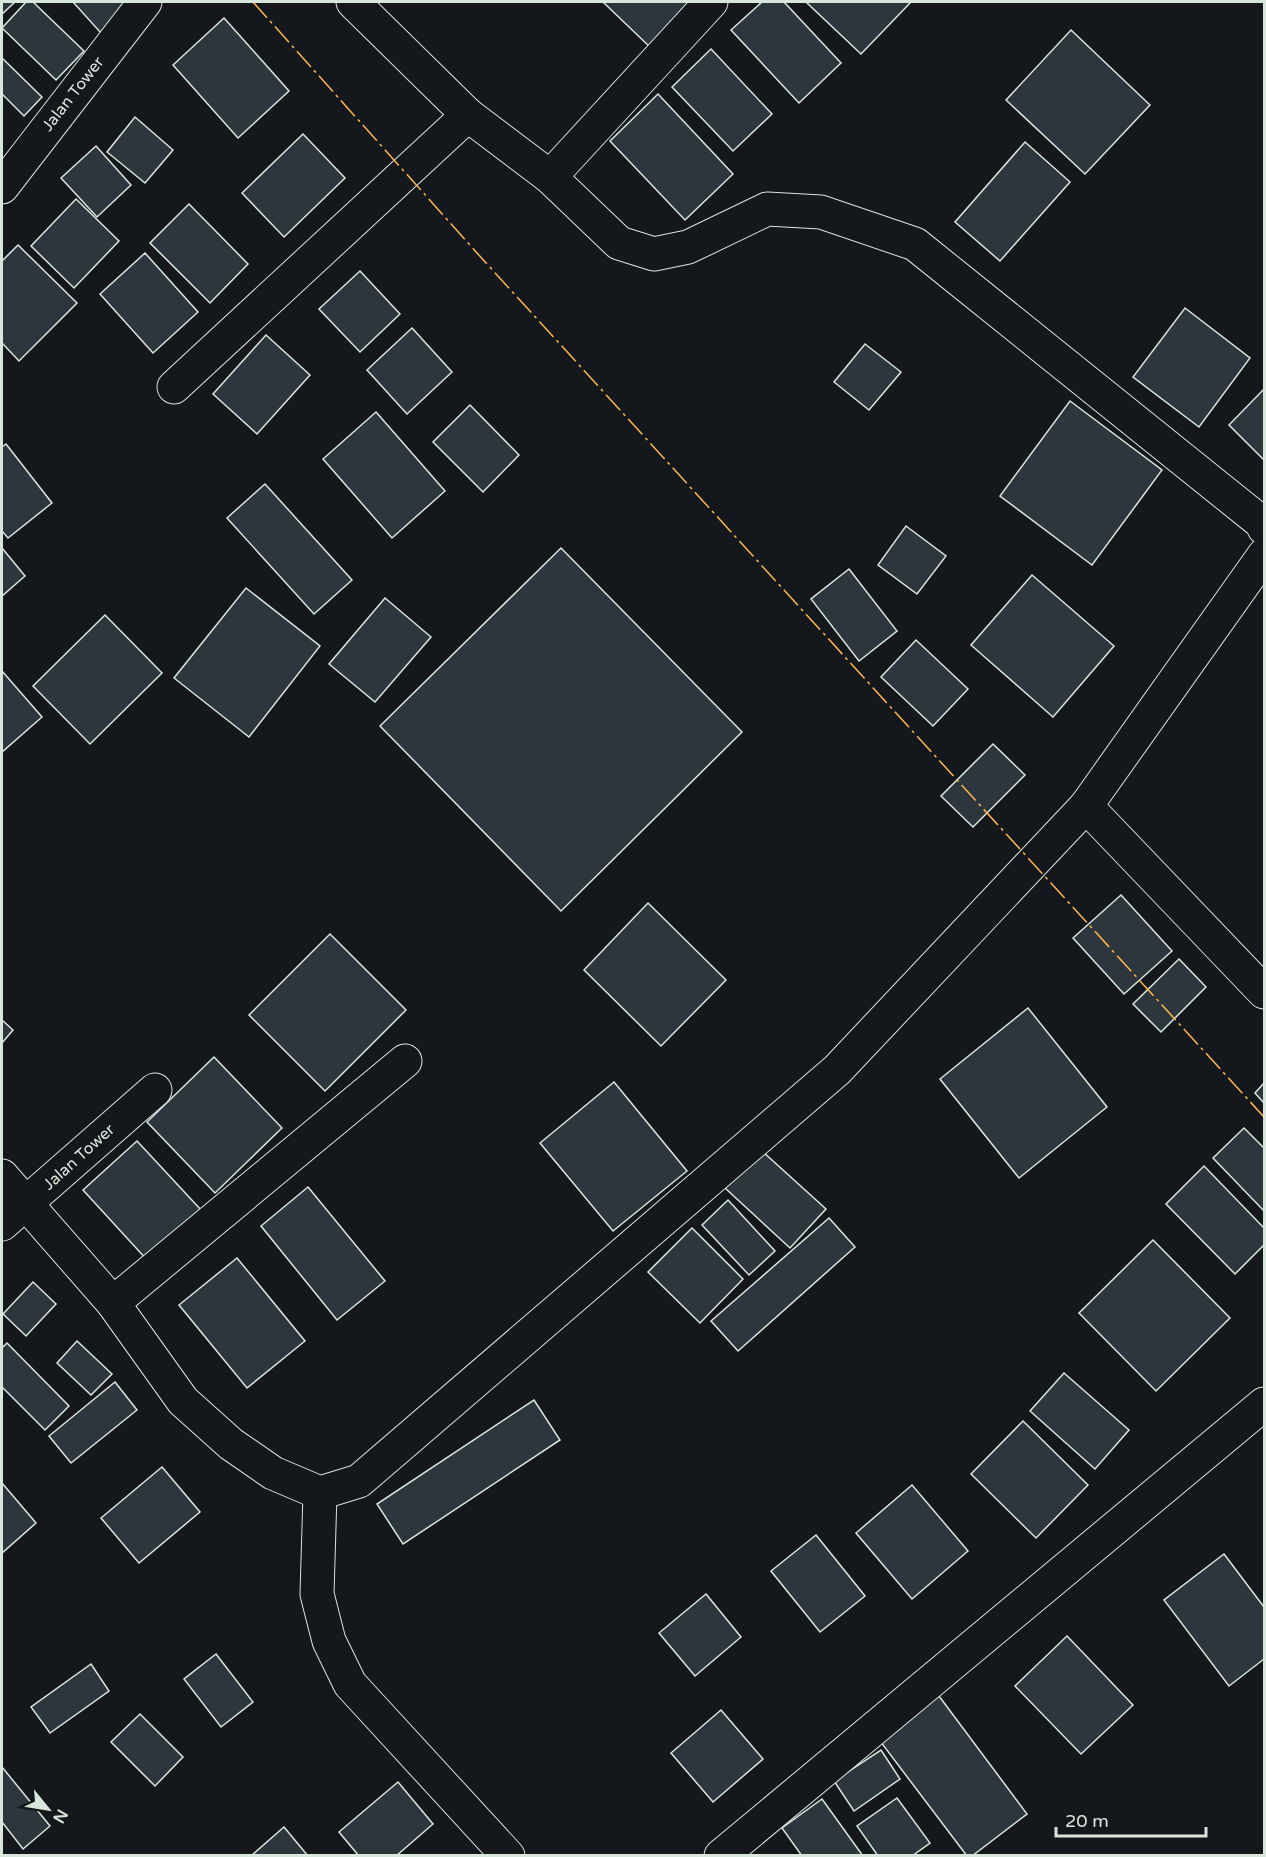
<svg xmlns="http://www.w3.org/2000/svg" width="1266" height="1857" font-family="'Varela Round',sans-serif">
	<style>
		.building { fill: #2c363c; stroke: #d8e6dc; stroke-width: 1.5 }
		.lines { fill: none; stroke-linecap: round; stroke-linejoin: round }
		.minor-casing { stroke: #d8e6dc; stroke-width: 35 }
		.minor { stroke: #14181c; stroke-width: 33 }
		.power { stroke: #ffb74d; stroke-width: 1.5; stroke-dasharray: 21 4.5 3 4.5; stroke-linecap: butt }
		.labels { text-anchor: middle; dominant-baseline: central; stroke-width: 4.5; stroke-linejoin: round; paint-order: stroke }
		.street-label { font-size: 16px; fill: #d8e6dc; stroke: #14181c }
	</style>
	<rect width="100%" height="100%" fill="#14181c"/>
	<!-- building -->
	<g class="building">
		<polygon points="2,2 15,2 2,14"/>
		<polygon points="26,2 33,2 84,51 56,80 2,28"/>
		<polygon points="73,2 133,2 101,33"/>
		<polygon points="603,2 691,2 652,49"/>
		<polygon points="762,2 784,2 841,63 799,103 731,30"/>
		<polygon points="806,2 911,2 861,54"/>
		<polygon points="224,18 289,91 238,138 173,65"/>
		<polygon points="1071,30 1150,105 1085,174 1006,100"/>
		<polygon points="711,49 772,114 733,151 672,87"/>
		<polygon points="2,58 42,97 24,116 2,94"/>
		<polygon points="658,94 733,174 685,220 610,141"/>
		<polygon points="135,117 173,150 145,183 107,152"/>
		<polygon points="303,134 345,178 284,237 242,193"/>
		<polygon points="1025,142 1070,182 1000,261 955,222"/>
		<polygon points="96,146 131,185 97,217 61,178"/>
		<polygon points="76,199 119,241 74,288 31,246"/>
		<polygon points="189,204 248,264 210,303 150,243"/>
		<polygon points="18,245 77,303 19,361 2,343 2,261"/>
		<polygon points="145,253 198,312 153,353 100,294"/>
		<polygon points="360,271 400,314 360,352 319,309"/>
		<polygon points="1185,308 1250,358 1199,427 1133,377"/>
		<polygon points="412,328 452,372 407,414 367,370"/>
		<polygon points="266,335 310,375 257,434 213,394"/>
		<polygon points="865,344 901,372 869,410 834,382"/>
		<polygon points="1264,389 1264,460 1229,425"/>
		<polygon points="1070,401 1162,470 1092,565 1000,496"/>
		<polygon points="470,405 519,455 483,492 433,442"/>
		<polygon points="376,412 445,491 392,538 323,459"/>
		<polygon points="6,444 52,503 8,538 2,531 2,447"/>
		<polygon points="265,484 352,580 314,614 227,518"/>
		<polygon points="906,526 946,556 917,594 878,565"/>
		<polygon points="2,548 25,576 2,596"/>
		<polygon points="561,548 742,732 561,911 380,726"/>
		<polygon points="849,569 897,631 859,661 811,599"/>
		<polygon points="1032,575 1114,646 1053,717 971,645"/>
		<polygon points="246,588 320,646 249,737 174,678"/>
		<polygon points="385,598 431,637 375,702 329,664"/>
		<polygon points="105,615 162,673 90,744 33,686"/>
		<polygon points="916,640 968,689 933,726 881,677"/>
		<polygon points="2,671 42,717 2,752"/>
		<polygon points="993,744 1025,775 973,827 941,796"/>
		<polygon points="1121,895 1172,951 1124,994 1073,938"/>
		<polygon points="648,903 726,980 661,1046 584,970"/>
		<polygon points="330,934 406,1010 325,1091 249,1015"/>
		<polygon points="1179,959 1206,987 1161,1032 1133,1004"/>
		<polygon points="1028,1008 1107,1107 1019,1178 940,1079"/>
		<polygon points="2,1020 13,1030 2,1043"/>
		<polygon points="214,1057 282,1128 215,1193 147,1122"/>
		<polygon points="614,1082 687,1171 613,1231 540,1143"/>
		<polygon points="1264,1083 1264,1103 1255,1093"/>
		<polygon points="1244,1128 1264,1148 1264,1211 1213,1158"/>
		<polygon points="137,1141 202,1211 148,1261 83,1190"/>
		<polygon points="761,1150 826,1209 790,1248 725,1188"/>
		<polygon points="1204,1166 1264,1228 1264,1245 1235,1274 1166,1204"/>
		<polygon points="308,1187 385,1281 337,1320 261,1226"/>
		<polygon points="728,1200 775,1251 749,1275 702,1225"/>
		<polygon points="829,1218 855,1247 738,1351 711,1321"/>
		<polygon points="692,1228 743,1279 700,1323 648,1272"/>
		<polygon points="1153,1240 1230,1318 1156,1391 1079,1313"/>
		<polygon points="237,1258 305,1341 247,1388 179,1305"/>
		<polygon points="33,1282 56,1304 26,1336 3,1314"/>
		<polygon points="77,1341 112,1374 91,1395 57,1363"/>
		<polygon points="7,1343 69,1406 45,1430 2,1387 2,1348"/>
		<polygon points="1064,1373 1129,1430 1095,1469 1030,1411"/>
		<polygon points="115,1382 137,1410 71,1463 49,1436"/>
		<polygon points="534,1400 560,1440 403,1544 377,1504"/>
		<polygon points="1023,1421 1088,1485 1036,1538 971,1474"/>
		<polygon points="162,1467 200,1512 139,1563 101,1518"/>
		<polygon points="2,1483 36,1523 2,1553"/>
		<polygon points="912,1485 968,1551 912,1599 856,1533"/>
		<polygon points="816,1535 865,1596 820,1632 771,1571"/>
		<polygon points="1224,1554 1264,1607 1264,1659 1229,1686 1164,1600"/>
		<polygon points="706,1594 741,1637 695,1676 659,1633"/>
		<polygon points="1067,1636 1133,1705 1081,1754 1015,1686"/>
		<polygon points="216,1654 253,1702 221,1727 184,1679"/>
		<polygon points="91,1664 109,1691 50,1733 31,1707"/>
		<polygon points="933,1688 1027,1814 972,1856 967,1856 874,1733"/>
		<polygon points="721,1710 763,1759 713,1802 671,1753"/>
		<polygon points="140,1714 183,1757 155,1786 111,1742"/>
		<polygon points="881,1750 900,1779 854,1811 834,1781"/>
		<polygon points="2,1767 50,1826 23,1849 2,1822"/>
		<polygon points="398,1782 433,1824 396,1856 359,1856 339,1832"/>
		<polygon points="897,1798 930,1843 912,1856 878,1856 857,1826"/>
		<polygon points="822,1799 863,1856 802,1856 782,1828"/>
		<polygon points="284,1827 308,1856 251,1856"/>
	</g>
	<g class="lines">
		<!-- minor casing -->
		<g class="minor-casing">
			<g id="minor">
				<polyline points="353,2 468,115 550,177 619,243 654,254 688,247 767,209 821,212 915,244 1262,523 1264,528"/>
				<polyline points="550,177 711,2"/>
				<polyline points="2,187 145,2"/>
				<polyline points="174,387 468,115"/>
				<polyline points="1086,806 1264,992"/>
				<polyline points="2,1176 113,1303 183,1401 231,1444 273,1473 320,1493 359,1481 837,1070 1086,806 1264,555"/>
				<polyline points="2,1224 155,1090"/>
				<polyline points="113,1303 405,1061"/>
				<polyline points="320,1493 317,1594 329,1641 350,1684 508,1856"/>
				<polyline points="721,1856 1264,1404"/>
			</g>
		</g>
		<!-- minor -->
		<use href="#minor" class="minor"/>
		<!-- power -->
		<polyline class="power" points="253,2 477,253 1264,1117"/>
	</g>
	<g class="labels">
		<!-- street labels -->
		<g class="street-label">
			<text transform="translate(73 94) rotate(-52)">Jalan Tower</text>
			<text transform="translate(79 1157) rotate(-42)">Jalan Tower</text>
		</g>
	</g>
	<!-- border -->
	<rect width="1266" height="1857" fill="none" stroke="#d8e6dc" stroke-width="6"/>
	<!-- north arrow -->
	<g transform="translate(48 1809) rotate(120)" stroke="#14181c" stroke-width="4.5" paint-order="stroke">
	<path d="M0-4.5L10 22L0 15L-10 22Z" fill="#d8e6dc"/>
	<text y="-9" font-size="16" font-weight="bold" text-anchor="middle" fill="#d8e6dc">N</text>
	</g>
	<!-- scale -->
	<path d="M1056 1827v9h150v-9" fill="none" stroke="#d8e6dc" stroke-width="3"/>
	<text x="1065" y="1827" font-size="18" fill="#d8e6dc" stroke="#14181c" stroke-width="4.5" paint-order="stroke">20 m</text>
</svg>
